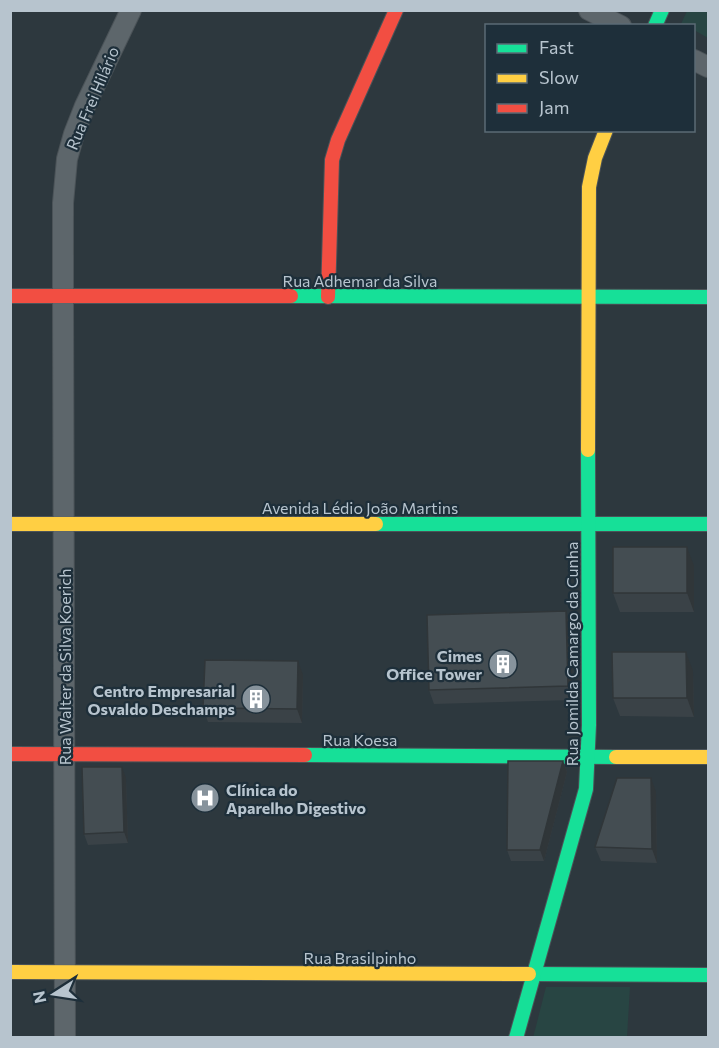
<svg xmlns="http://www.w3.org/2000/svg" width="719" height="1048" font-family="Commissioner,sans-serif">
	<style>
		.green { fill: #284543 }
		.lines { fill: none; stroke-linecap: round; stroke-linejoin: round }
		.street-casing { stroke: #4b5358; stroke-width: 22 }
		.fast-casing { stroke: #4b5358; stroke-width: 16 }
		.slow-casing { stroke: #4b5358; stroke-width: 16 }
		.jam-casing { stroke: #4b5358; stroke-width: 16 }
		.street { stroke: #5d666b; stroke-width: 20 }
		.fast { stroke: #16e098; stroke-width: 14 }
		.slow { stroke: #ffcf43; stroke-width: 14 }
		.jam { stroke: #f24e42; stroke-width: 14 }
		.wall { fill: #3a4247 }
		.shaded-wall { fill: #303639 }
		.building { fill: #444d52; stroke: #303639; stroke-width: 1.5 }
		.labels { text-anchor: middle; dominant-baseline: central; stroke-width: 4.5; stroke-linejoin: round; paint-order: stroke }
		.street-label { font-size: 16px; fill: #b7c4ce; stroke: #1e2f3a }
		.poi-label { font-size: 16px; font-weight: bold; fill: #b7c4ce; stroke: #1e2f3a; text-anchor: end }
	</style>
	<rect width="100%" height="100%" fill="#2d383e"/>
	<!-- green -->
	<g class="green">
		<polygon points="687,11 708,11 708,38 694,30 694,26 684,25 681,24"/>
		<polygon points="546,987 630,987 627,1037 533,1038"/>
	</g>
	<g class="lines">
		<!-- street casing -->
		<g class="street-casing">
			<g id="street">
				<polyline points="589,10 621,26"/>
				<polyline points="694,60 708,67"/>
				<polyline points="65,1038 63,296 63,203 67,159 74,134 85,106 131,10"/>
			</g>
		</g>
		<!-- fast casing -->
		<g class="fast-casing">
			<g id="fast">
				<polyline points="655,26 662,10"/>
				<polyline points="291,296 708,297"/>
				<polyline points="376,524 708,524"/>
				<polyline points="305,755 616,757"/>
				<polyline points="529,974 708,975"/>
				<polyline points="516,1038 586,789 589,725 588,450"/>
			</g>
		</g>
		<!-- slow casing -->
		<g class="slow-casing">
			<g id="slow">
				<polyline points="588,450 589,187 595,158 606,130"/>
				<polyline points="10,524 376,524"/>
				<polyline points="616,757 708,757"/>
				<polyline points="10,972 529,974"/>
			</g>
		</g>
		<!-- jam casing -->
		<g class="jam-casing">
			<g id="jam">
				<polyline points="10,296 291,296"/>
				<polyline points="328,297 332,160 338,140 396,10"/>
				<polyline points="10,754 305,755"/>
			</g>
		</g>
		<!-- street -->
		<use href="#street" class="street"/>
		<!-- fast -->
		<use href="#fast" class="fast"/>
		<!-- slow -->
		<use href="#slow" class="slow"/>
		<!-- jam -->
		<use href="#jam" class="jam"/>
	</g>
	<!-- wall -->
	<g class="wall">
		<polygon points="694,566 694,612 620,612 613,593"/>
		<polygon points="571,625 573,700 434,704 429,690"/>
		<polygon points="693,671 694,717 620,716 613,698"/>
		<polygon points="303,675 302,723 208,722 203,708"/>
		<polygon points="563,761 567,772 544,861 511,861 507,850"/>
		<polygon points="126,778 128,843 88,845 84,834"/>
		<polygon points="656,792 657,863 601,861 595,847"/>
	</g>
	<!-- shaded-wall -->
	<g class="shaded-wall">
		<polygon points="687,547 694,566 694,612 687,593"/>
		<polygon points="566,611 571,625 573,700 568,686"/>
		<polygon points="686,652 693,671 694,717 687,698"/>
		<polygon points="298,661 303,675 302,723 297,709"/>
		<polygon points="563,761 567,772 544,861 540,850"/>
		<polygon points="122,767 126,778 128,843 124,832"/>
		<polygon points="651,778 656,792 657,863 652,849"/>
	</g>
	<!-- building -->
	<g class="building">
		<rect x="613" y="547" width="74" height="46"/>
		<polygon points="566,611 568,686 429,690 427,615"/>
		<polygon points="612,652 686,652 687,698 613,698"/>
		<polygon points="205,660 298,661 297,709 203,708"/>
		<polygon points="508,761 563,761 540,850 507,850"/>
		<polygon points="82,767 122,767 124,832 84,834"/>
		<polygon points="617,778 651,778 652,849 595,847"/>
	</g>
	<!-- icons -->
	<defs>
		<g id="building-disc" transform="scale(1.5)"><circle r="9.5" fill="#87939c" stroke="#1e2f3a"/><path d="M-4-6H4V6H1V3H-1V6H-4ZM-2.5-4.3h1.7v1.8h-1.7ZM.8-4.3h1.7v1.8H.8ZM-2.5-1h1.7V.8h-1.7ZM.8-1h1.7V.8H.8Z" fill="#fff"/></g>
		<g id="hospital-disc" transform="scale(1.5)"><circle r="9.5" fill="#87939c" stroke="#1e2f3a"/><path d="M-5-5h3v3.5h4V-5h3V5h-3V1.5h-4V5h-3Z" fill="#fff"/></g>
	</defs>
	<g fill-rule="evenodd">
		<use href="#building-disc" x="503" y="664"/>
		<use href="#building-disc" x="256" y="699"/>
		<use href="#hospital-disc" x="205" y="798"/>
	</g>
	<g class="labels">
		<!-- street labels -->
		<g class="street-label">
			<text transform="translate(92 98) rotate(-67)">Rua Frei Hilário</text>
			<text x="360" y="280">Rua Adhemar da Silva</text>
			<text x="360" y="507">Avenida Lédio João Martins</text>
			<text transform="translate(571 654) rotate(-90)">Rua Jomilda Camargo da Cunha</text>
			<text transform="translate(64 667) rotate(-90)">Rua Walter da Silva Koerich</text>
			<text x="360" y="739">Rua Koesa</text>
			<text x="360" y="957">Rua Brasilpinho</text>
		</g>
		<!-- poi labels -->
		<g class="poi-label">
			<text x="482" y="655">Cimes<tspan x="482" dy="18">Office Tower</tspan></text>
			<text x="235" y="690">Centro Empresarial<tspan x="235" dy="18">Osvaldo Deschamps</tspan></text>
			<text x="226" y="789" text-anchor="start">Clínica do<tspan x="226" dy="18">Aparelho Digestivo</tspan></text>
		</g>
	</g>
	<!-- border -->
	<rect width="719" height="1048" fill="none" stroke="#b7c4ce" stroke-width="24"/>
	<!-- legend -->
	<rect x="485" y="24" width="210" height="108" fill="#1e2f3a" stroke="#5b6b75" stroke-width="1.5"/>
	<rect x="497" y="44" width="30" height="9" fill="#16e098" stroke="#5b6b75" stroke-width="1.5"/>
	<text x="539" y="54" font-size="18" fill="#b7c4ce">Fast</text>
	<rect x="497" y="74" width="30" height="9" fill="#ffcf43" stroke="#5b6b75" stroke-width="1.5"/>
	<text x="539" y="84" font-size="18" fill="#b7c4ce">Slow</text>
	<rect x="497" y="104" width="30" height="9" fill="#f24e42" stroke="#5b6b75" stroke-width="1.5"/>
	<text x="539" y="114" font-size="18" fill="#b7c4ce">Jam</text>
	<!-- north arrow -->
	<g transform="translate(54 994) rotate(258)" stroke="#1e2f3a" stroke-width="4.5" paint-order="stroke">
	<path d="M0-4.5L10 22L0 15L-10 22Z" fill="#b7c4ce"/>
	<text y="-9" font-size="16" font-weight="bold" text-anchor="middle" fill="#b7c4ce">N</text>
	</g>
</svg>
